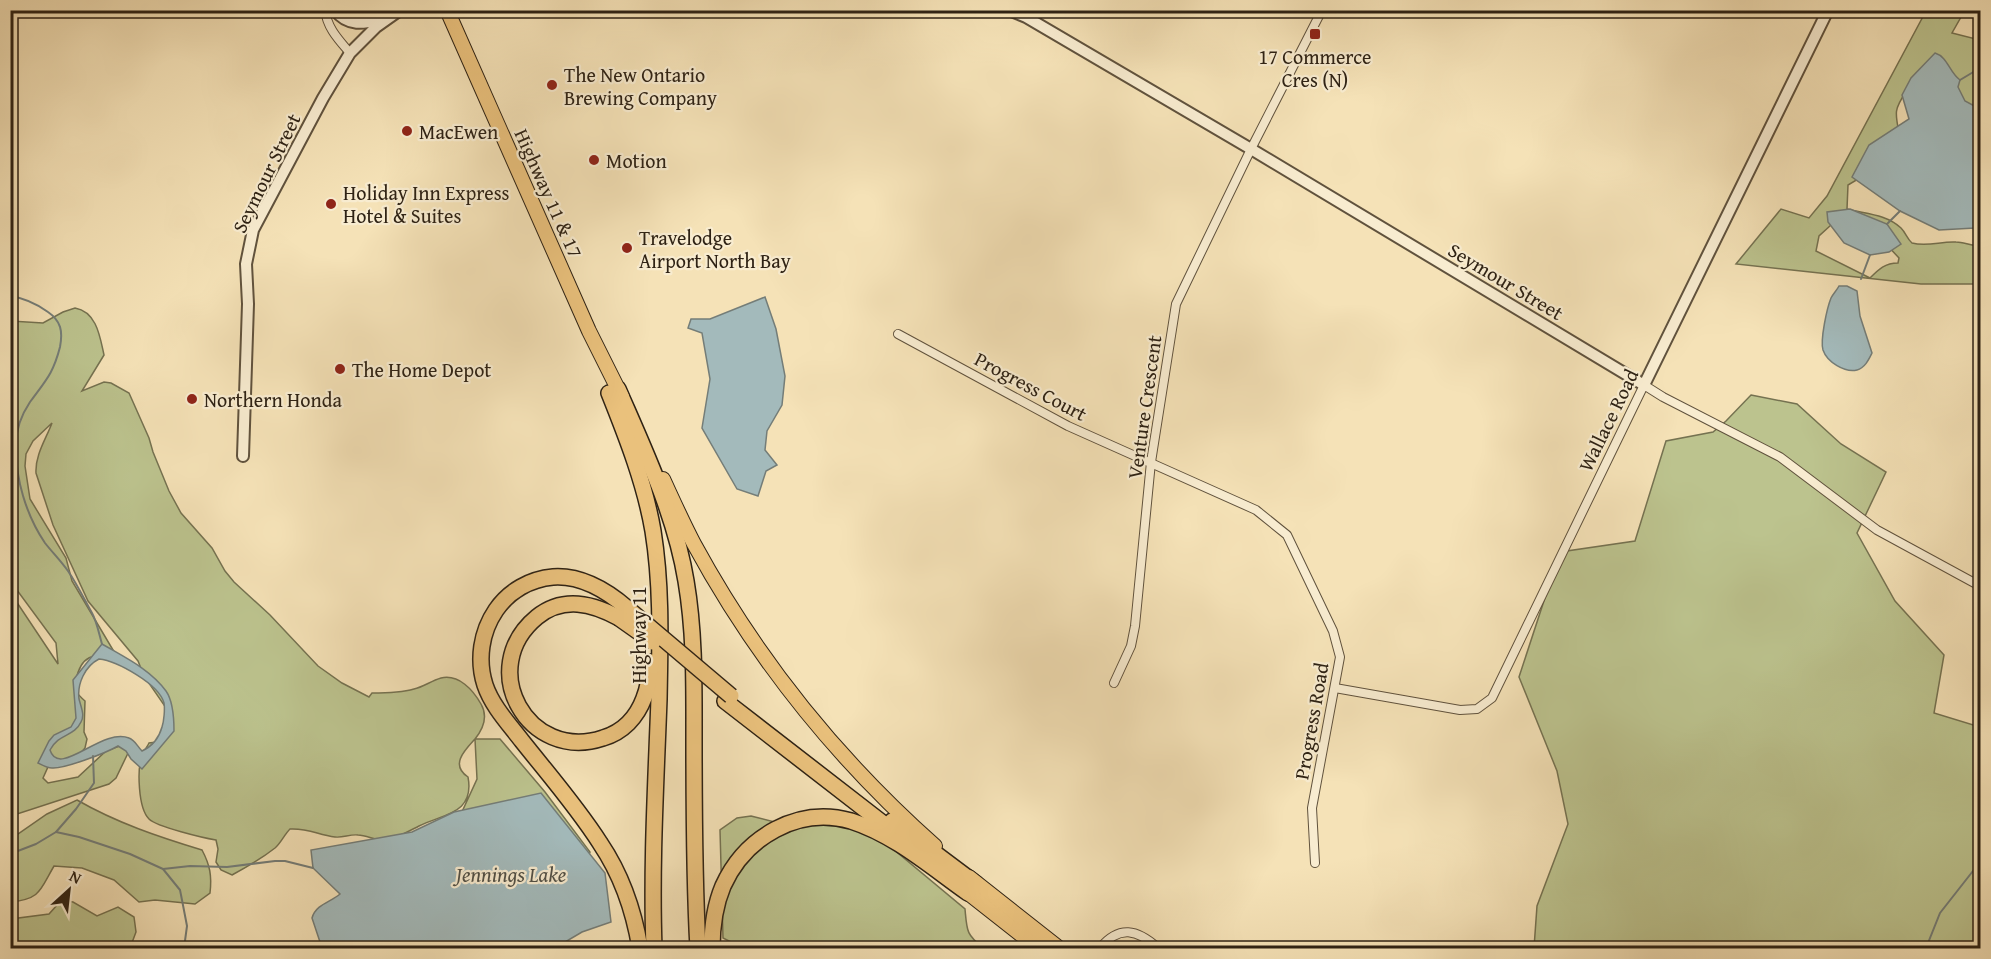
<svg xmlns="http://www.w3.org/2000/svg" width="1991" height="959" font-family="'Gentium Book Plus',serif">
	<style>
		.green { fill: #bcc38e; stroke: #757251; stroke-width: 1.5; fill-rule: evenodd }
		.water { fill: #a3babb; stroke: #747d78; stroke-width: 1.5; fill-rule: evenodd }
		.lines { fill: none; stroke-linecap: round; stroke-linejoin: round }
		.stream { stroke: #747d78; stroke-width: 2 }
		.minor-casing { stroke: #60523d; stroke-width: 10 }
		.tertiary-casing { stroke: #60523d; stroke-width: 14 }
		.trunk-casing { stroke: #2e2214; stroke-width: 16 }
		.motorway-casing { stroke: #2e2214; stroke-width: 18 }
		.minor { stroke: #f8ecd0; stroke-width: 8 }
		.tertiary { stroke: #f8ecd0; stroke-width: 10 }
		.trunk { stroke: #eac17c; stroke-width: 14 }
		.motorway { stroke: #eac17c; stroke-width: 15 }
		.motorway-bridge-casing { stroke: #2e2214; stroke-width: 18; stroke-linecap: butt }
		.motorway-bridge { stroke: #eac17c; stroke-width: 15 }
		.poi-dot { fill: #8f2418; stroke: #f8ecd0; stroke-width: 2 }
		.labels { text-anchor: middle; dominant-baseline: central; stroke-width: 4.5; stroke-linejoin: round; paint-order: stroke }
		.poi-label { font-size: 20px; fill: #2e2214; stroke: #f8ecd0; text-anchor: start }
		.street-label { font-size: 20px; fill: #2e2214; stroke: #f8ecd0 }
		.water-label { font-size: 21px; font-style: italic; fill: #515046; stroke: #f8ecd0 }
	</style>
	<rect width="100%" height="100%" fill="#f5e2b7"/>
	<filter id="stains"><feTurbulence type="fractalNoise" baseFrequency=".00333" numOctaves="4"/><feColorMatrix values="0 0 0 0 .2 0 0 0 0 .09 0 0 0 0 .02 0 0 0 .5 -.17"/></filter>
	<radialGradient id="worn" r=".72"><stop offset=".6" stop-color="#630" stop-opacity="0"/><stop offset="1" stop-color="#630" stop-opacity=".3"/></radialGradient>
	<!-- green -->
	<g class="green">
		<path d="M1926,11h31l4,6 -9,16 28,7v80l-74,-28c-12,17 -11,21 -7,41l-34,42 -17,10 -1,24c19,5 39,5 54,19 5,5 6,11 11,15 16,4 29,-2 44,-1 9,0 16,5 24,3v39h-59l-185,-20 45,-55 28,9 18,-22zM1831,225l54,18 14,15 -1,5c-13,0 -19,6 -28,15l-54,-27 3,-15z"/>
		<path d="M75,308c22,4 25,29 29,47l-22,36 22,-9 7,1 18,10 20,45 4,14 16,39 12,22 31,35 13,23 9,11 36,33 48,51 24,17 27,14 3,-4c14,0 28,0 42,-4 9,-2 17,-8 27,-11 18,-4 32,12 40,26 7,12 2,25 -6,35h25l45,53 45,60 -13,29 -116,-67 16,-35 -2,-40c-11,12 -25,26 -7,38 7,37 -25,37 -49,49 -12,6 -25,14 -39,14 -7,-1 -15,-5 -22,-5 -8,-1 -15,3 -23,2 -17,-2 -26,-9 -45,-8 -6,6 -9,14 -15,19 -14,11 -28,19 -43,27l-11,-5 -5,-8 2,-13 -2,-9c-12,-2 -59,-13 -67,-21 -11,-11 -12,-50 -7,-63 2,-5 5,-9 7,-13l8,-1 14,-27 -27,-39 -6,-15 -50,-60 -35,-76 -17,-52c-1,-18 10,-34 16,-50l-19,18 -7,13 -1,12 5,33 36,59 6,23 44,74c-23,-1 -35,0 -40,25 -2,11 1,14 9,21l-1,31 3,7 -2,9 -11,13 -26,6 -5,11 5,5 30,-6 28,-26 19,-7 5,5 -14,29 -7,6 -98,32 -1,-224 48,72 -2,-21 -45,-61v-261l32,2 20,-11z"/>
		<polygon points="1751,395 1797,404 1841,444 1886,472 1857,533 1895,601 1944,655 1934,713 1980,727 1980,948 1534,948 1537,906 1568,824 1557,771 1519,677 1560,552 1635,541 1666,441 1713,432 1726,421"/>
		<path d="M77,800c40,23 82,37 125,50 8,15 10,26 8,43l-15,11 -40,-4 -16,2 -25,-22 -32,-12 -28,-2c-14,24 -13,33 -43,36v-63l36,-25z"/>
		<path d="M751,816l39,10 73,-2 102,85c2,22 1,25 18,39h-240l-20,-10 -3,-108 17,-12z"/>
		<polygon points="66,901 73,902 97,916 118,907 134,917 136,932 130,948 11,948 11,919 49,914 59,903"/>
	</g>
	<!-- water -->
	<g class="water">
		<path d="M1935,53c13,4 14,19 25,27l-2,7 7,14 15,8v115l-5,4 -36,2 -39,-19 -48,-34 17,-32 40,-26 -7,-24 9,-17z"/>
		<polygon points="1850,209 1887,224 1901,244 1889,252 1870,255 1844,243 1828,222 1827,212"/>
		<path d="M1839,286h8l10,5 3,25 12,37c-3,6 -7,15 -15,17 -12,3 -30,-8 -34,-20 -3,-10 4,-42 8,-52 2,-4 6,-8 8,-12z"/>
		<polygon points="765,297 776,329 785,376 782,405 767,431 765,450 777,465 766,471 758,496 737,489 702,428 710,379 702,333 688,328 691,319 710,319"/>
		<path d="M102,644c22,13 48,25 64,47 7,10 8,28 8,40l-32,38 -11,-10 -5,-8 -8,-5c-12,7 -54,23 -66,22 -5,0 -10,-3 -14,-5l11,-22 5,-6 17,-8 5,-9 -3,-38zM99,659c18,2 60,25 65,44 1,6 0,18 -2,24 -3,11 -9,19 -20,24 -5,-5 -7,-11 -13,-13 -27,-11 -70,41 -79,12 9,-17 24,-13 31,-28 4,-7 0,-15 -2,-23 -2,-15 6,-33 20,-40z"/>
		<path d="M541,793l64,80 6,49 -29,10 -27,16h-233l-10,-30c4,-14 19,-16 28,-24l-27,-26 -2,-18 101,-18 42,-20z"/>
	</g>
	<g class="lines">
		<!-- stream -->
		<g class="stream">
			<polyline points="1960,80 1980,68"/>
			<polyline points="1887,224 1900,211"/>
			<polyline points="1861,279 1870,255"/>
			<path d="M10,296c14,2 27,8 38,16 13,9 15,19 12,35 -7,27 -14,33 -30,55 -8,12 -14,28 -14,42 -1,34 10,71 29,99 7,9 16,18 23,28 9,13 16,28 24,42 5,9 7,21 10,31"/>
			<polyline points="56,832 79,837 130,854 163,869 180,890 182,900 187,926 184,948"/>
			<polyline points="10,854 36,844 56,832 76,809 94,783 93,756"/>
			<polyline points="163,869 190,866 227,867 275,861 285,861 313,868"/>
			<polyline points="1926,948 1940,913 1980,862"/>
		</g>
		<!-- minor casing -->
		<g class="minor-casing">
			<g id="minor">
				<path d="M325,10c2,18 14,30 25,43"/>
				<polyline points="898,334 1068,426 1256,510 1287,535 1333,631 1340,657 1312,808 1315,863"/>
				<polyline points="1114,683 1131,646 1135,626 1151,462 1176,304 1251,149 1322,10"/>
				<polyline points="1335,688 1460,710 1477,709 1492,698 1644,385 1663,397 1780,457 1877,530 1980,586"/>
				<path d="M1100,948c19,-23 37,-19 58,0"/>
			</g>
		</g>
		<!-- tertiary casing -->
		<g class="tertiary-casing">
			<g id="tertiary">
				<path d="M335,10c13,18 31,13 49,9"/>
				<polyline points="1009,10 1026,17 1251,149 1644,385 1828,10"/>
				<polyline points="243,456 248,304 246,264 253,230 323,98 350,53 376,27 400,10"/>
			</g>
		</g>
		<!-- trunk casing -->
		<g class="trunk-casing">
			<g id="trunk">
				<polyline points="447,10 589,331 622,397"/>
				<path d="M663,479c10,22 20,44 31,65 62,114 144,216 241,302"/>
				<polyline points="969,877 1059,948"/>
				<polyline points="968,893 1038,948"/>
			</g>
		</g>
		<!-- motorway casing -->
		<g class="motorway-casing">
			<g id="motorway">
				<path d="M618,389c27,62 57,125 68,192 9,53 8,106 8,159 0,69 0,139 4,208"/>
				<path d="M609,393c18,45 36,91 44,138 9,56 7,112 6,168 -3,83 -8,166 -5,249"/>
				<path d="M627,608c-21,-18 -46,-33 -74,-31 -23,2 -44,14 -57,33 -15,22 -19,50 -11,75 7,21 24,39 37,56 27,34 55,66 78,102 21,31 34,69 40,105"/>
				<path d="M619,618c-27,-15 -56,-22 -82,-1 -62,51 -9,146 66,121 20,-6 34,-21 41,-40 5,-12 6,-24 7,-36"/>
				<polyline points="725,701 898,835"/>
				<polyline points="892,821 976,884"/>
				<path d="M712,948c0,-20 3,-43 11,-62 22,-49 75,-80 128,-65 44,14 80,46 117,72"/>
			</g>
		</g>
		<!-- minor -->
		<use href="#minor" class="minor"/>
		<!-- tertiary -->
		<use href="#tertiary" class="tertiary"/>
		<!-- trunk -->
		<use href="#trunk" class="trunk"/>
		<!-- motorway -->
		<use href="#motorway" class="motorway"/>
		<!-- motorway-bridge casing -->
		<g class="motorway-bridge-casing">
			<g id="motorway-bridge">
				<polyline points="627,608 731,696"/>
				<polyline points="619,618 653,642"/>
			</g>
		</g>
		<!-- motorway-bridge -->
		<use href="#motorway-bridge" class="motorway-bridge"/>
	</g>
	<!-- markers -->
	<g class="poi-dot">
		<rect x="1309" y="28" width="12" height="12" rx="3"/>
		<circle cx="552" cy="85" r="6"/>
		<circle cx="407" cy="131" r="6"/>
		<circle cx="594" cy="160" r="6"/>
		<circle cx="331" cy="204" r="6"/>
		<circle cx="627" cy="248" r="6"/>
		<circle cx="340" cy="369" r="6"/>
		<circle cx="192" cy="399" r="6"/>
	</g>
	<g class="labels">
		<!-- poi labels -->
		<g class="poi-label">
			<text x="1315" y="56" text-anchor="middle">17 Commerce<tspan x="1315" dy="23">Cres (N)</tspan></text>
			<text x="564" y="74">The New Ontario<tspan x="564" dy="23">Brewing Company</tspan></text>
			<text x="419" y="131">MacEwen</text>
			<text x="606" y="160">Motion</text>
			<text x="343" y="192">Holiday Inn Express<tspan x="343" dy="23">Hotel &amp; Suites</tspan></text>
			<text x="639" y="237">Travelodge<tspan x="639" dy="23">Airport North Bay</tspan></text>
			<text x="352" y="369">The Home Depot</text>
			<text x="204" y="399">Northern Honda</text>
		</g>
		<!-- street labels -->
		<g class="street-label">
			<text transform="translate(266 173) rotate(-64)">Seymour Street</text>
			<text transform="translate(549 193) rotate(66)">Highway 11 &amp; 17</text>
			<text transform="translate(1506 281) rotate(31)">Seymour Street</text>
			<text transform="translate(1031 386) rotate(28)">Progress Court</text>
			<text transform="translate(1144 407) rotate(-82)">Venture Crescent</text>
			<text transform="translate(1608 420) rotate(-64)">Wallace Road</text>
			<text transform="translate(638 635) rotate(-90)">Highway 11</text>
			<text transform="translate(1311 721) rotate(-80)">Progress Road</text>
		</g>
		<!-- water labels -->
		<g class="water-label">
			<text x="511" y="874">Jennings Lake</text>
		</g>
	</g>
	<!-- margin -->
	<rect width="1991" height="959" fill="none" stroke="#f5e2b7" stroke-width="36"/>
	<rect x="12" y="12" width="1967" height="935" fill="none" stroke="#2e2214" stroke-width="3"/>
	<rect x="18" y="18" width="1955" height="923" fill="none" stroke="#2e2214" stroke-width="1.5"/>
	<!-- north arrow -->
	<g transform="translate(69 890) rotate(27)" stroke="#f8ecd0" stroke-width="4.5" paint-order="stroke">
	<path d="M0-4.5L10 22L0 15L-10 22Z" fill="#2e2214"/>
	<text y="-9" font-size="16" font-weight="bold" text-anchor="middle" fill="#2e2214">N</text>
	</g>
	<rect width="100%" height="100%" filter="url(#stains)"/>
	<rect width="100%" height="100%" fill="url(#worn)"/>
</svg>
